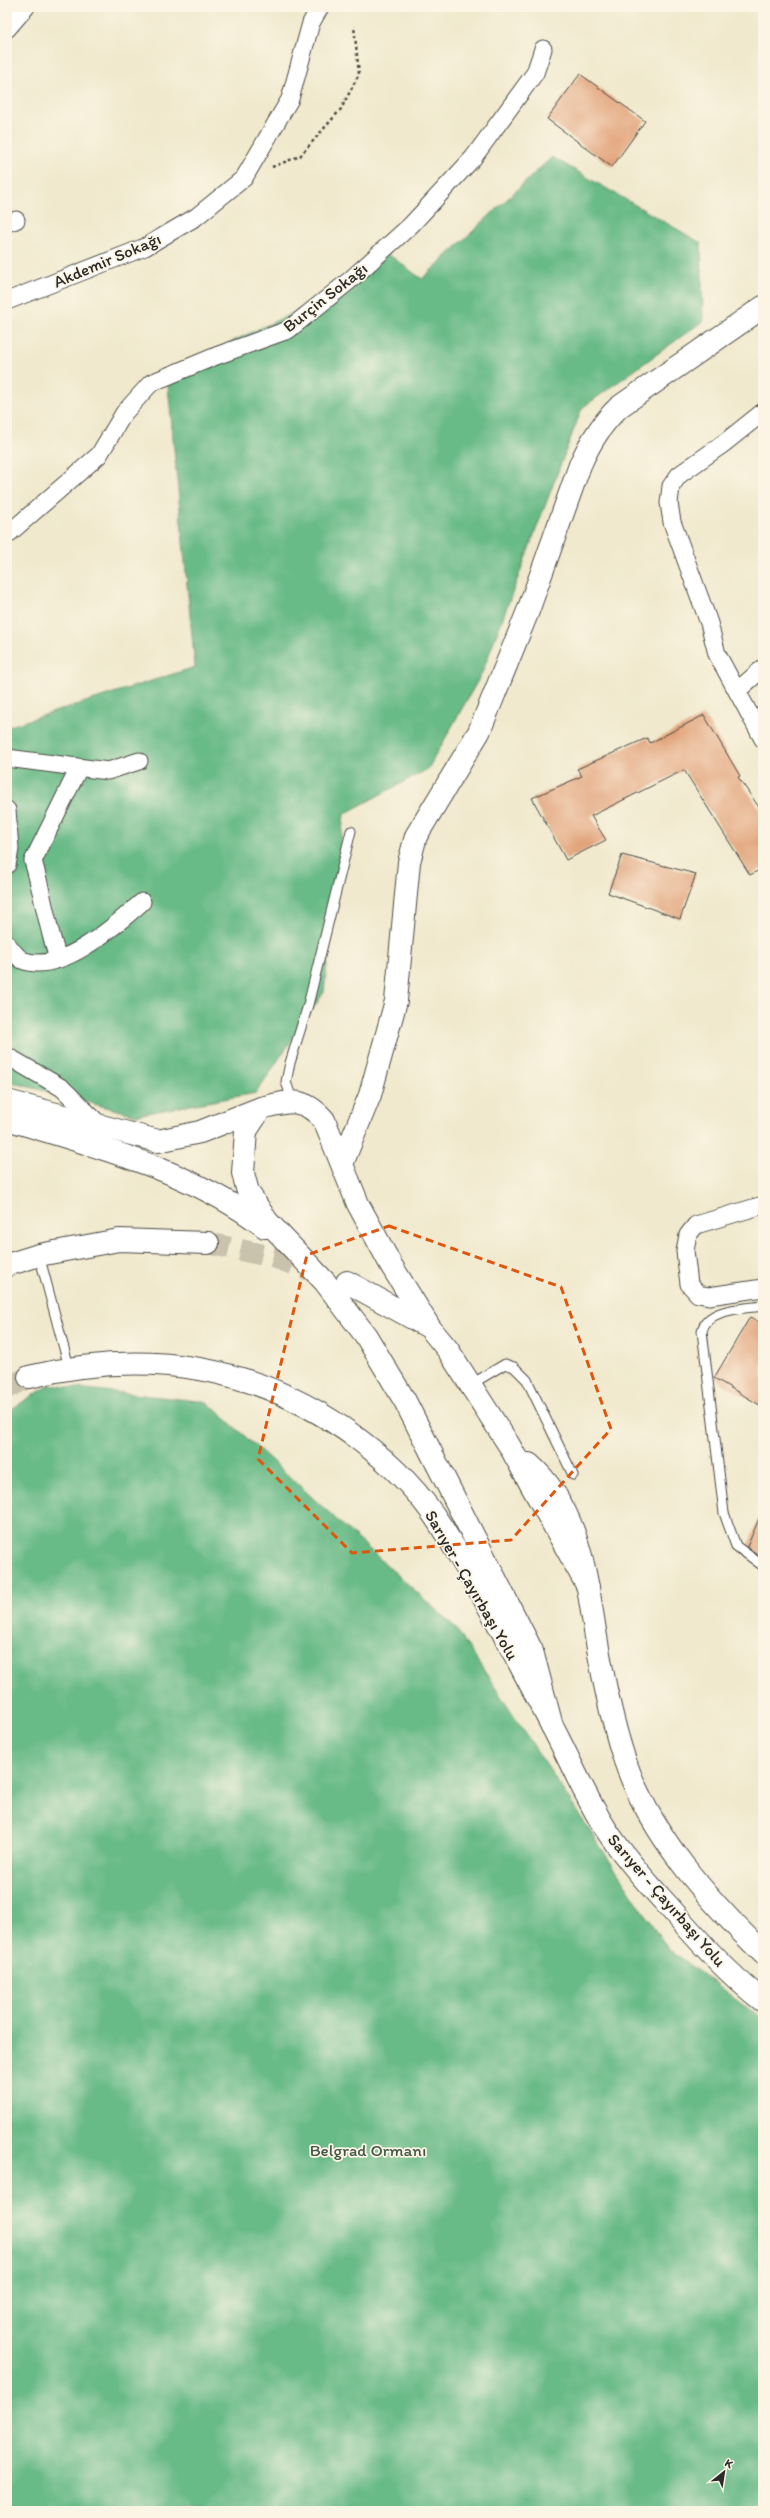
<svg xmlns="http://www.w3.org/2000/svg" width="770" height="2518" font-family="Itim,sans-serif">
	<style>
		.forest { fill: #68ba86; stroke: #4a7258 }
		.building { fill: #e2a47b }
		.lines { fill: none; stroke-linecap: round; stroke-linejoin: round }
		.primary-tunnel { stroke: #c9c3ad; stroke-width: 22; stroke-dasharray: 22 11; stroke-linecap: butt }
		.service-casing { stroke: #494843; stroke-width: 11 }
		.minor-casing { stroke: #494843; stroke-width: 19 }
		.tertiary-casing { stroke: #494843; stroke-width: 24 }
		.primary-casing { stroke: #494843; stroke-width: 24 }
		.path { stroke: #494843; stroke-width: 2.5; stroke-dasharray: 3 3; stroke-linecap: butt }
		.service { stroke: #fff; stroke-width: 9 }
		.minor { stroke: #fff; stroke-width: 17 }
		.tertiary { stroke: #fff; stroke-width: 22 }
		.primary { stroke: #fff; stroke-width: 22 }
		.marked { fill: none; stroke: #df570e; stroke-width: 3; stroke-dasharray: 8 5; stroke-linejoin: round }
		.labels { text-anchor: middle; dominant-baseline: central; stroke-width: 3.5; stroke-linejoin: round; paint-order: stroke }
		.street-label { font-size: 17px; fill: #2b2b2b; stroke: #fcf5e5 }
		.park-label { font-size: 17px; fill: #405748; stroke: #fcf5e5 }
	</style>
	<rect width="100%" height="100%" fill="#fcf5e5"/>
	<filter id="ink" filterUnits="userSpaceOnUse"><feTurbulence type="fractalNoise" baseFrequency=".025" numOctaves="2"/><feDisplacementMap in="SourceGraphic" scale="8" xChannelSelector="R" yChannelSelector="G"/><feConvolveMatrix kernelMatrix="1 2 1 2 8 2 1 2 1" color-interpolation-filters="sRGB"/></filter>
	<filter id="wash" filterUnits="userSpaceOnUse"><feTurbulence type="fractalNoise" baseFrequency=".012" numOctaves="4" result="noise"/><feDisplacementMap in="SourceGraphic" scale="16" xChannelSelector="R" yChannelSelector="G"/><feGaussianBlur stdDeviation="0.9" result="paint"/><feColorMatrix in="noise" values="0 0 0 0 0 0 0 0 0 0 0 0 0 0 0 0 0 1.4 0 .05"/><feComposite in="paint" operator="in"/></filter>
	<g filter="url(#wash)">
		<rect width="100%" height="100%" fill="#f0e9cd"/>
		<!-- forest -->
		<g class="forest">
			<polygon points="552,157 701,243 703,321 582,408 482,673 428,769 344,814 324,992 256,1093 136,1115 7,1081 7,727 195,667 168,386 214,350 340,291 385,252 422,279"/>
			<polygon points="49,1385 207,1402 455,1627 668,1949 763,2020 763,2511 7,2511 7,1412"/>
		</g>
		<g id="blocks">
			<!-- building -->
			<g class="building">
				<polygon points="580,74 645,121 612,167 547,119"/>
				<polygon points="704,715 740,776 738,777 763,813 763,868 750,875 684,770 591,816 606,840 566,860 532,798 582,776 577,769 647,738 650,743"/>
				<polygon points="622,855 696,874 680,919 608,893"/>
				<polygon points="750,1317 763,1324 763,1407 714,1378"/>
				<polygon points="763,1509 763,1558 747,1547"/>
			</g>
		</g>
	</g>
	<g filter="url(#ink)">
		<use href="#blocks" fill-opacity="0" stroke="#494843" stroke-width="1"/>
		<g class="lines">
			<!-- primary-tunnel -->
			<g class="primary-tunnel">
				<polyline points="208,1243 273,1257 321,1274"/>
				<polyline points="7,1388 29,1377"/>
			</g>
			<!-- service casing -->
			<g class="service-casing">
				<g id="service">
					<polyline points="293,1102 286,1082 290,1063 308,1005 351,831"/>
					<polyline points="39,1255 69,1367"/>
					<path d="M763,1306c-20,3 -56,2 -61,25l22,182 12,33 27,20"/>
					<polyline points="470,1385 505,1364 514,1367 527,1380 573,1475"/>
				</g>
			</g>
			<!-- minor casing -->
			<g class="minor-casing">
				<g id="minor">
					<polyline points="7,29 26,7"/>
					<polyline points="7,223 16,220"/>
					<polyline points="7,301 145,247 196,217 244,178 290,99 311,23 320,7"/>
					<polyline points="7,535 99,455 124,413 151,383 216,356 288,330 349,281 411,225 473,158 535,73 543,49"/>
					<polyline points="763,668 737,691 763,739"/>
					<polyline points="737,691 717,654 709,623 672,522 669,503 671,486 679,475 723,444 763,412"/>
					<polyline points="7,758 108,771 139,761"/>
					<polyline points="7,810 10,849 7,865"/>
					<path d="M7,944c4,5 10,13 15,16 38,16 94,-35 120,-58"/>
					<path d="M58,958c-11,-31 -15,-64 -25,-97l46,-93"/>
					<polyline points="7,1056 62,1088 102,1127"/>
					<polyline points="763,1205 696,1225 688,1235 685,1251 689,1284 698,1294 709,1296 763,1288"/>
				</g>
			</g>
			<!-- tertiary casing -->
			<g class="tertiary-casing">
				<path id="tertiary" d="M342,1164l28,-69 26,-94 13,-139 7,-26 63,-104 49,-121 52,-146c10,-23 21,-41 39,-58l144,-100"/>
			</g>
			<!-- primary casing -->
			<g class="primary-casing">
				<g id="primary">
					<polyline points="7,1101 158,1141 200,1132 261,1108"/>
					<path d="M7,1119c88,27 184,51 258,108"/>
					<polyline points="7,1265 39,1255 119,1240 208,1243"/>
					<polyline points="347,1282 427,1326"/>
					<path d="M29,1377c119,-29 230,-12 329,62 32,24 62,53 83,87 41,65 77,134 112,202 18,34 33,71 54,103 18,27 41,53 63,77 29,33 58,66 93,93"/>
					<path d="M529,1464c50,44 57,111 67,173 7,41 16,85 29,124 25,73 83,139 138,192"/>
					<path d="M552,1726l-20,-75 -127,-250 -39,-65 -41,-54 -58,-61 -19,-29 -5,-19 3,-42 15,-23c27,-7 42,-12 63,12l34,84 33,61 39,63 18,22 61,95 79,142"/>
				</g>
			</g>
			<!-- path -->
			<polyline class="path" points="272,167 300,156 341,109 359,74 354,26"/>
			<!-- service -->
			<use href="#service" class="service"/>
			<!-- minor -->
			<use href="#minor" class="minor"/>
			<!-- tertiary -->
			<use href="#tertiary" class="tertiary"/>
			<!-- primary -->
			<use href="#primary" class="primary"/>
		</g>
	</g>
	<!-- marked area -->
	<path class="marked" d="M389,1226l172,61 50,142 -100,111 -159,13 -94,-94 49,-204z"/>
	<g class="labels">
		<!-- street labels -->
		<g class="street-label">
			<text transform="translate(107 260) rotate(-23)">Akdemir Sokağı</text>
			<text transform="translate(325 297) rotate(-38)">Burçin Sokağı</text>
			<text transform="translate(472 1585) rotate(60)">Sarıyer - Çayırbaşı Yolu</text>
			<text transform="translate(667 1900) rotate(49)">Sarıyer - Çayırbaşı Yolu</text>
		</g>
		<!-- park labels -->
		<g class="park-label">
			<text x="368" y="2150">Belgrad Ormanı</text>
		</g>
	</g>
	<!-- margin -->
	<rect width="770" height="2518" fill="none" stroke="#fcf5e5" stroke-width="24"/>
	<!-- north arrow -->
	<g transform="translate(724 2472) rotate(30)" stroke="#fcf5e5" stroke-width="3" paint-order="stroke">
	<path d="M0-3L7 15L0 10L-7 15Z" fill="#2b2b2b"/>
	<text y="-6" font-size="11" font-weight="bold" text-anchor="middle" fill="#2b2b2b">K</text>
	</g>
</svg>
